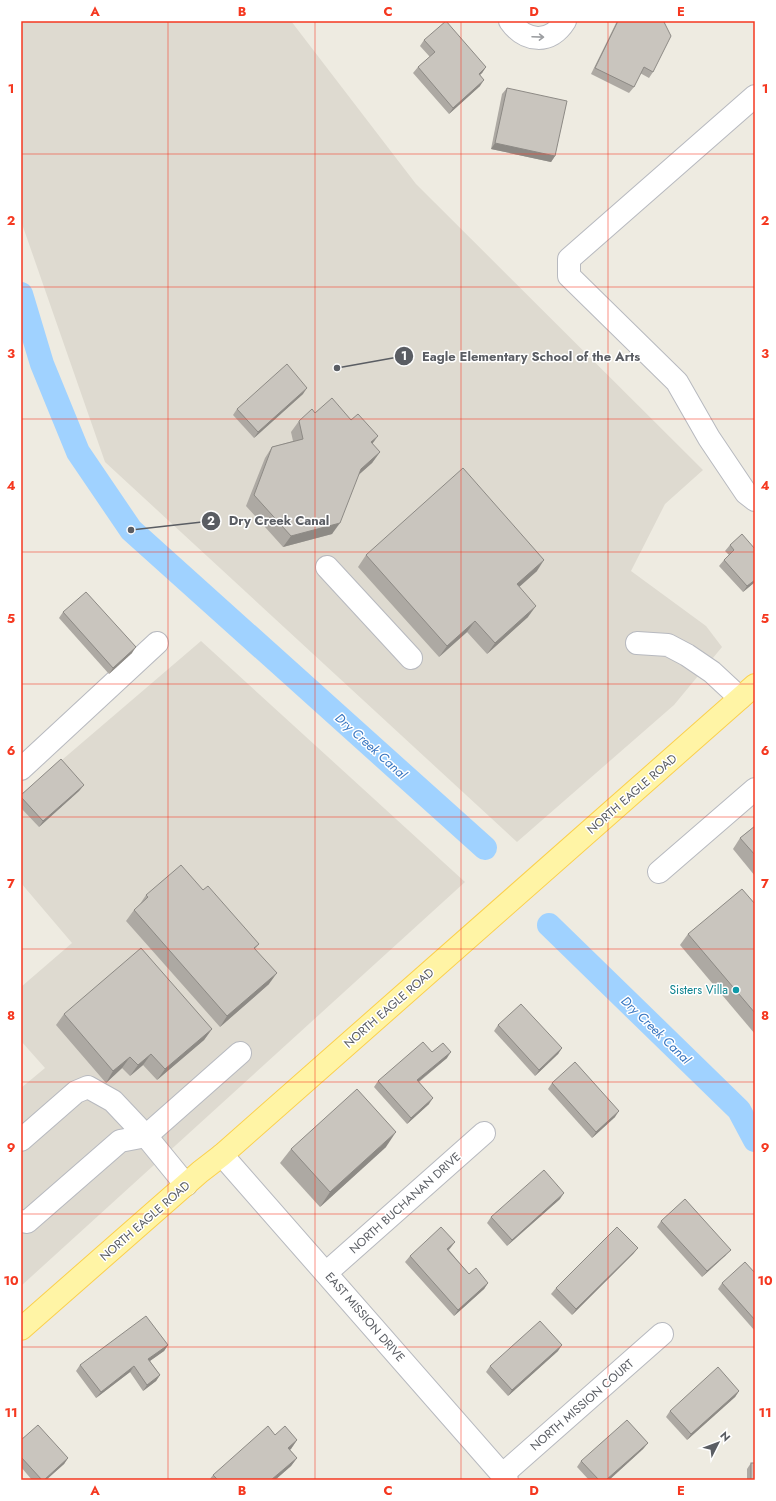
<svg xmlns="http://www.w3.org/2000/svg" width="776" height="1501" font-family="Jost,sans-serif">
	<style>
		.education { fill: #dedad0 }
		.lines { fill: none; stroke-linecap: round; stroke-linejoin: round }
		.canal { stroke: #a0d2ff; stroke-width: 24 }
		.minor-casing { stroke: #b7b9bf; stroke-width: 24 }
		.major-casing { stroke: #fbd04d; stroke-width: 24 }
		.minor { stroke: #fff; stroke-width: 22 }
		.major { stroke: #fff4a5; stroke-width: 22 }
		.wall { fill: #ada9a3 }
		.shaded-wall { fill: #8d8a85 }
		.building { fill: #c9c5be; stroke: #8d8a85 }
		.oneway { stroke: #9c9ea1 }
		.grid { fill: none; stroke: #f53820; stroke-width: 1; stroke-opacity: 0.55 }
		.culture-dot { fill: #0f9aa8; stroke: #fff; stroke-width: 1.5 }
		.labels { text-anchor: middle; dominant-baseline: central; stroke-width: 3; stroke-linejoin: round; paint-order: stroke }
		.street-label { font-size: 12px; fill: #5a5d63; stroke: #fff }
		.culture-label { font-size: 12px; fill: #0d838f; stroke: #fff; text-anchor: end }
		.water-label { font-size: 13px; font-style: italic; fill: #3876c1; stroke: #fff }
		.leader { fill: none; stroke: #5a5d63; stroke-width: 1.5 }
		.callout-dot { fill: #5a5d63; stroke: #fff; stroke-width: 1.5 }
		.mark-label { font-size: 12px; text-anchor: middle; font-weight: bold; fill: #fff }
		.callout-label { font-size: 13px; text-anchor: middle; font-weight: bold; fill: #5a5d63; stroke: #fff; stroke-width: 3; stroke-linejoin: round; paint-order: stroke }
		.neatline { fill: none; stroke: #f53820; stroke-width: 1.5 }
		.grid-label { font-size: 13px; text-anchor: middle; font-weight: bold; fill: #f53820 }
	</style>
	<rect width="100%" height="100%" fill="#eeebe1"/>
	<!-- education -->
	<g class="education">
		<polygon points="21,21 291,21 416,184 703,470 665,504 631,571 706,626 722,647 674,705 517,842 105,462 21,221"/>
		<polygon points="201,641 465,882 21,1286 21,1088 45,1068 21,1041 21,987 72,943 21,883 21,795"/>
	</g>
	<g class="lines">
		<!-- canal -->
		<g class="canal">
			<polyline points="21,294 42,364 78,452 131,530 485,848"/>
			<polyline points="549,925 739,1110 755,1140"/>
		</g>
		<!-- minor casing -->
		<g class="minor-casing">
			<g id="minor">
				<path d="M510,21c15,21 40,24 55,0"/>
				<polyline points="755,96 569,259 569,276 677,382 709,438 746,493 755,500"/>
				<polyline points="327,567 411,658"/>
				<polyline points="637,643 668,645 687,655 712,672 740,698"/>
				<polyline points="21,769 157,643"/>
				<polyline points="659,872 755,789"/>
				<polyline points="21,1140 76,1092 88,1087 113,1101 146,1136 186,1185"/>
				<polyline points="222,1155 507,1480"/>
				<polyline points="21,1221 27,1222 120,1141 146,1136 240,1053"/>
				<polyline points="326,1273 484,1133"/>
				<polyline points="502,1475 662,1334"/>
			</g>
		</g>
		<!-- major casing -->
		<g class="major-casing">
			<polyline id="major" points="21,1329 200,1172 222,1155 755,685"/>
		</g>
		<!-- minor -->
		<use href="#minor" class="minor"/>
		<!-- major -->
		<use href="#major" class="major"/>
	</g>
	<!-- wall -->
	<g class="wall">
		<polygon points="617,21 665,21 653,72 649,78 640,73 634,87 629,93 591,74"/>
		<polygon points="424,40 486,67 482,73 480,75 480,86 449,114 413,73 418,67 430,57 420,46"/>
		<polygon points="507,88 555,156 551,162 491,149 502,94"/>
		<polygon points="303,394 254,438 233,415 237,409"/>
		<polygon points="315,413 372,444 380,452 372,463 358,475 332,534 283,547 246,506 265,458 272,447 293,441 291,432 299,421"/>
		<polygon points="730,545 755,549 755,582 743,592 719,566 724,560 729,555 725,551"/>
		<polygon points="366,555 537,571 519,587 528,617 487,654 467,632 439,657 358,567"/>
		<polygon points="63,612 132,653 109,674 59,618"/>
		<polygon points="84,785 79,791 39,827 21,808 21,795"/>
		<polygon points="755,826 755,876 733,849 740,838"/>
		<polygon points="203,890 259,944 255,949 269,984 220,1027 126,921 134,910 140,904 146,895"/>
		<polygon points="755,904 755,1034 680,945 688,934"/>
		<polygon points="64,1014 212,1029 204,1040 157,1080 143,1065 130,1076 122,1068 106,1083 56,1025"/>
		<polygon points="498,1025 562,1048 558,1054 535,1076 494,1031"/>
		<polygon points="432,1052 447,1058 419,1082 429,1104 407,1124 374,1087 378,1081"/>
		<polygon points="552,1083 615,1117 592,1138 548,1089"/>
		<polygon points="386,1147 320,1207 280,1163 291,1149"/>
		<polygon points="560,1199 507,1246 487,1223 491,1217"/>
		<polygon points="661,1221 726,1255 702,1277 657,1227"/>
		<polygon points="455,1242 449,1250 469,1274 488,1283 484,1289 454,1316 405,1262 410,1256"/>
		<polygon points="634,1253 572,1315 551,1294 556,1288"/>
		<polygon points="755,1273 755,1331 718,1289 722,1283"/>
		<polygon points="168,1345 164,1351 150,1361 160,1375 156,1381 143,1391 130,1372 96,1398 76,1371 80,1365"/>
		<polygon points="558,1351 508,1396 486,1372 490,1366"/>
		<polygon points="739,1391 735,1397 687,1440 666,1417 670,1411"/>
		<polygon points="275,1435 297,1440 290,1450 297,1458 291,1466 275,1480 209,1480 213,1475"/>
		<polygon points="21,1440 68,1458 64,1464 46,1480 32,1480 21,1467"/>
		<polygon points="648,1443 643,1449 609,1480 589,1480 577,1467 581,1461"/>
		<polygon points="751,1463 755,1480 747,1480 747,1469"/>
	</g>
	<!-- shaded-wall -->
	<g class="shaded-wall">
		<polygon points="486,67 482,73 474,80 479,74"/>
		<polygon points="484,80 480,86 449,114 453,108"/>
		<polygon points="495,143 555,156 551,162 491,149"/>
		<polygon points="307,388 303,394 254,438 258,432"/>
		<polygon points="378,436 370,447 371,442"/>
		<polygon points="380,452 372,463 353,480 361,469"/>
		<polygon points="340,523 332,534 283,547 291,536"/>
		<polygon points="544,560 537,571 509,596 517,584"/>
		<polygon points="755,580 755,582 743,592 747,586"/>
		<polygon points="536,606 528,617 487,654 495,643"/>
		<polygon points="475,621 467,632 439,657 447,646"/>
		<polygon points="136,647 132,653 109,674 113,668"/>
		<polygon points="84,785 79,791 39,827 43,821"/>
		<polygon points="277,973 269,984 220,1027 227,1016"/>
		<polygon points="212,1029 204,1040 157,1080 165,1069"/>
		<polygon points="562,1048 558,1054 535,1076 539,1070"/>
		<polygon points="451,1052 447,1058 413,1086 417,1080"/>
		<polygon points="151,1054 143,1065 130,1076 138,1065"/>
		<polygon points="130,1057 122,1068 106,1083 113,1071"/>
		<polygon points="433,1098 429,1104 407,1124 411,1118"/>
		<polygon points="619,1111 615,1117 592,1138 596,1132"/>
		<polygon points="396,1132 386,1147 320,1207 330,1192"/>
		<polygon points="564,1193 560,1199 507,1246 512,1240"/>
		<polygon points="455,1242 450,1248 443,1255 447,1249"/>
		<polygon points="638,1248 634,1253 572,1315 576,1309"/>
		<polygon points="731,1250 726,1255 702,1277 707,1271"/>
		<polygon points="488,1283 484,1289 454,1316 458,1310"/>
		<polygon points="168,1345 164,1351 144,1365 148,1359"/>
		<polygon points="562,1345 558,1351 508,1396 512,1390"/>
		<polygon points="134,1366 130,1372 96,1398 101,1392"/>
		<polygon points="160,1375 156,1381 143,1391 147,1385"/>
		<polygon points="739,1391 735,1397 687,1440 691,1434"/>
		<polygon points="297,1440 291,1449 282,1456 288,1448"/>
		<polygon points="648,1443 643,1449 609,1480 606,1480"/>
		<polygon points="68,1458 64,1464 46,1480 44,1480"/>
		<polygon points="297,1458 291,1466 275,1480 271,1480"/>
	</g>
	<!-- building -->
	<g class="building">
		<polygon points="446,21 486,67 479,74 484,80 453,108 418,67 435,52 424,40"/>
		<polygon points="618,21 665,21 664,22 671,36 653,72 644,67 634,87 595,68"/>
		<polygon points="507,88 567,101 555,156 495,143"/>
		<polygon points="287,364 307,388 258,432 237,409"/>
		<polygon points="332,398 351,420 358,414 378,436 371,442 380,452 361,469 340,523 291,536 254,495 272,447 303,439 299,421 312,409 315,413"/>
		<polygon points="463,468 544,560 517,584 536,606 495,643 475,621 447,646 366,555"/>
		<polygon points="742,534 755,549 755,580 747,586 724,560 734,550 730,545"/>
		<polygon points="86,592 136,647 113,668 63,612"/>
		<polygon points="61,759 84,785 43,821 21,797 21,795"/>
		<polygon points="755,826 755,855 740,838"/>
		<polygon points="181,865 203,890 208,886 259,944 254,948 277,973 227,1016 134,910 148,897 146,895"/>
		<polygon points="742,889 755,904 755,1013 688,934"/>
		<polygon points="141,948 212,1029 165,1069 151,1054 138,1065 130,1057 113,1071 64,1014"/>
		<polygon points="521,1004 562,1048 539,1070 498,1025"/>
		<polygon points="423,1042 432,1052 443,1043 451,1052 417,1080 433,1098 411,1118 378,1081"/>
		<polygon points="575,1062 619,1111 596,1132 552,1083"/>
		<polygon points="357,1089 396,1132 330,1192 291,1149"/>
		<polygon points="544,1170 564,1193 512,1240 491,1217"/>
		<polygon points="685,1199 731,1250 707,1271 661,1221"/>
		<polygon points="441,1227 455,1242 447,1249 469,1274 476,1268 488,1283 458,1310 410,1256"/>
		<polygon points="617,1227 638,1248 576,1309 556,1288"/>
		<polygon points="745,1262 755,1273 755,1320 722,1283"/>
		<polygon points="146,1316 168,1345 148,1359 160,1375 147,1385 134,1366 101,1392 80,1365"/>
		<polygon points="540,1321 562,1345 512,1390 490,1366"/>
		<polygon points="718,1367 739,1391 691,1434 670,1411"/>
		<polygon points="627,1420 648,1443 606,1480 599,1480 581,1461"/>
		<polygon points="38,1425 68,1458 44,1480 42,1480 21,1457 21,1440"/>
		<polygon points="268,1426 275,1435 285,1426 297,1440 288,1448 297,1458 271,1480 218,1480 213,1475"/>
		<rect x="751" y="1463" width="4" height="17"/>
	</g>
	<!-- one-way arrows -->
	<defs><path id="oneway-shaft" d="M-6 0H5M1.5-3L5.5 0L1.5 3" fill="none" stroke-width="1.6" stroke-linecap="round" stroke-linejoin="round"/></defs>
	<use class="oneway" href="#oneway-shaft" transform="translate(538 37) rotate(2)"/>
	<!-- grid -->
	<path class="grid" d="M168,21v1459M315,21v1459M461,21v1459M608,21v1459M21,154h734M21,287h734M21,419h734M21,552h734M21,684h734M21,817h734M21,949h734M21,1082h734M21,1214h734M21,1347h734"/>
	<!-- markers -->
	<circle class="culture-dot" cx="736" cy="990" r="4"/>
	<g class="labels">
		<!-- street labels -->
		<g class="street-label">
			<text transform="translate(632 794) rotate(-41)">NORTH EAGLE ROAD</text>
			<text transform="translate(389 1008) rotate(-41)">NORTH EAGLE ROAD</text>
			<text transform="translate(405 1203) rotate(-42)">NORTH BUCHANAN DRIVE</text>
			<text transform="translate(145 1221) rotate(-41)">NORTH EAGLE ROAD</text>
			<text transform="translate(365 1317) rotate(49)">EAST MISSION DRIVE</text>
			<text transform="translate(582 1405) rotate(-41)">NORTH MISSION COURT</text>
		</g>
		<!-- culture labels -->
		<g class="culture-label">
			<text x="728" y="990">Sisters Villa</text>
		</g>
		<!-- water labels -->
		<g class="water-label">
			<text transform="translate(371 746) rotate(42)">Dry Creek Canal</text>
			<text transform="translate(656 1030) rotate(44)">Dry Creek Canal</text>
		</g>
	</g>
	<!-- callouts -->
	<path class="leader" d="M337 368L404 356M131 530L211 521"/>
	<g class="callout-dot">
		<circle cx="337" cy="368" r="4"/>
		<circle cx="131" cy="530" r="4"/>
		<circle cx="404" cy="356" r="10"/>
		<circle cx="211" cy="521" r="10"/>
	</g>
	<g class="mark-label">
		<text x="404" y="360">1</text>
		<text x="211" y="525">2</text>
	</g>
	<g class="callout-label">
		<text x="531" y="361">Eagle Elementary School of the Arts</text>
		<text x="279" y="525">Dry Creek Canal</text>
	</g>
	<!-- border -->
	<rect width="776" height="1501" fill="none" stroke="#ffffff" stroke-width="44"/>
	<!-- north arrow -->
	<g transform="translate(718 1443) rotate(48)" stroke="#ffffff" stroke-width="3" paint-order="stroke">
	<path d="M0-3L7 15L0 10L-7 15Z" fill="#5a5d63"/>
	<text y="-6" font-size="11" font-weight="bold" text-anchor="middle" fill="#5a5d63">N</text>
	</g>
	<rect x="22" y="22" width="732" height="1457" class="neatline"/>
	<g class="grid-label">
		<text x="95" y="16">A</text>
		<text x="242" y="16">B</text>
		<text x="388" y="16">C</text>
		<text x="534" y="16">D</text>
		<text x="681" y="16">E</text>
		<text x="11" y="93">1</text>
		<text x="765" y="93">1</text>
		<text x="11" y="225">2</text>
		<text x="765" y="225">2</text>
		<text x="11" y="358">3</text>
		<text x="765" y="358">3</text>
		<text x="11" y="490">4</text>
		<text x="765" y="490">4</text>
		<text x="11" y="623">5</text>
		<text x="765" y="623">5</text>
		<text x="11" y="755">6</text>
		<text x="765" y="755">6</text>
		<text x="11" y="888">7</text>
		<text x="765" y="888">7</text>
		<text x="11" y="1020">8</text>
		<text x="765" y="1020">8</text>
		<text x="11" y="1152">9</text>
		<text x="765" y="1152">9</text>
		<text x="11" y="1285">10</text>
		<text x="765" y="1285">10</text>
		<text x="11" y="1417">11</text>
		<text x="765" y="1417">11</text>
		<text x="95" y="1495">A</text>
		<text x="242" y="1495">B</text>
		<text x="388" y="1495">C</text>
		<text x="534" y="1495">D</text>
		<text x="681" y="1495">E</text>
	</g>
</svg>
